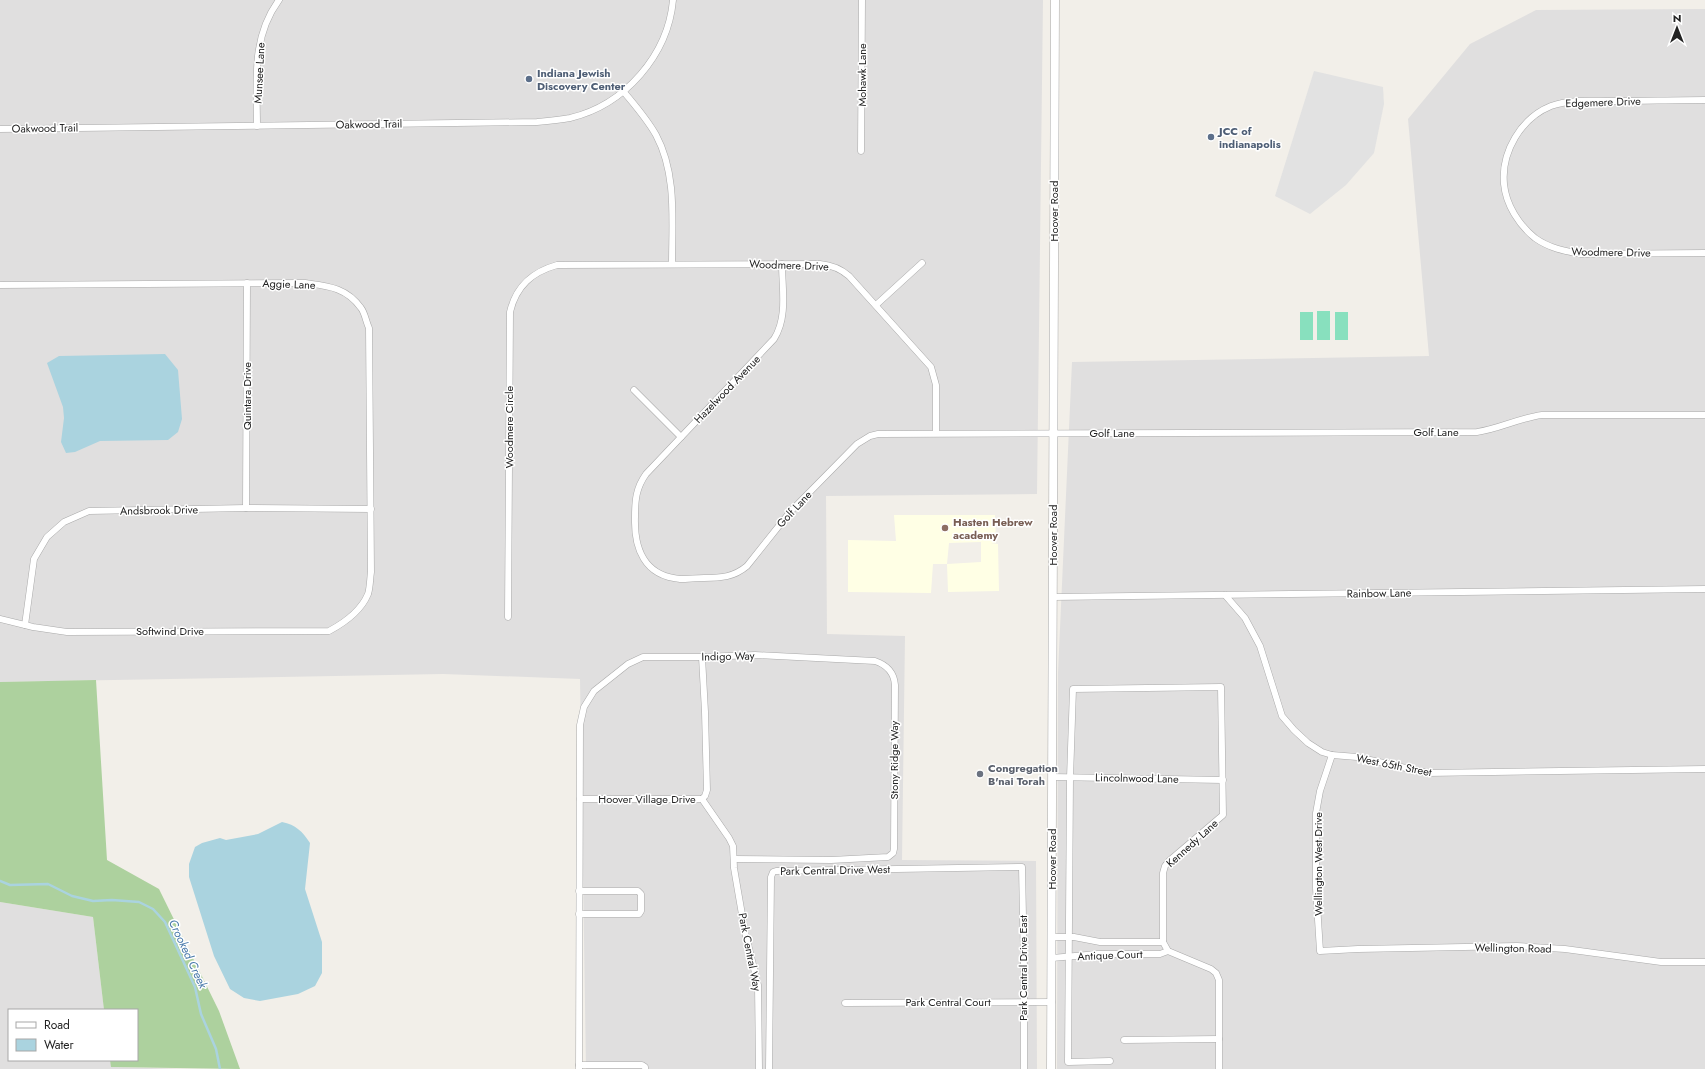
<svg xmlns="http://www.w3.org/2000/svg" width="1705" height="1069" font-family="Jost,sans-serif">
	<style>
		.residential { fill: #e0dfdf }
		.education { fill: #ffffe5; fill-rule: evenodd }
		.forest { fill: #add19e }
		.pitch { fill: #88e0be }
		.parking { fill: #e2e2e2 }
		.water { fill: #aad3df }
		.lines { fill: none; stroke-linecap: round; stroke-linejoin: round }
		.stream { stroke: #aad3df; stroke-width: 2.5 }
		.minor-casing { stroke: #a9a9a9; stroke-width: 7 }
		.tertiary-casing { stroke: #a9a9a9; stroke-width: 9 }
		.minor { stroke: #fff; stroke-width: 6 }
		.tertiary { stroke: #fff; stroke-width: 8 }
		.service-dot { fill: #5c6f8a; stroke: #fff; stroke-width: 1.5 }
		.education-dot { fill: #8d6e63; stroke: #fff; stroke-width: 1.5 }
		.worship-dot { fill: #6b7280; stroke: #fff; stroke-width: 1.5 }
		.labels { text-anchor: middle; dominant-baseline: central; stroke-width: 3; stroke-linejoin: round; paint-order: stroke }
		.street-label { font-size: 11px; fill: #222; stroke: #fff }
		.service-label { font-size: 11px; font-weight: bold; fill: #4e5e75; stroke: #fff; text-anchor: start }
		.education-label { font-size: 11px; font-weight: bold; fill: #785e54; stroke: #fff; text-anchor: start }
		.worship-label { font-size: 11px; font-weight: bold; fill: #5b616d; stroke: #fff; text-anchor: start }
		.water-label { font-size: 12px; font-style: italic; fill: #4a7aab; stroke: #fff }
	</style>
	<rect width="100%" height="100%" fill="#f2efe9"/>
	<!-- residential -->
	<g class="residential">
		<polygon points="0,0 1043,0 1037,494 826,496 827,634 905,636 902,860 1036,861 1037,1069 586,1069 580,679 443,674 0,682"/>
		<polygon points="1705,9 1705,1069 1057,1069 1058,673 1072,362 1429,356 1408,119 1470,44 1536,10"/>
		<polygon points="0,902 93,917 104,1010 9,1010 9,1060 110,1060 112,1067 181,1069 0,1069"/>
	</g>
	<!-- education -->
	<path class="education" d="M894,515h101l1,28h-6l8,1 1,47 -51,1 -1,-28h-14l-2,29 -83,-1v-52l48,1zM981,542v20l-34,2 2,-21z"/>
	<!-- forest -->
	<polygon class="forest" points="96,680 107,860 159,889 219,1011 240,1069 111,1067 110,1060 137,1060 137,1010 104,1010 93,917 0,902 0,682"/>
	<!-- pitch -->
	<g class="pitch">
		<rect x="1317" y="311" width="13" height="29"/>
		<rect x="1300" y="312" width="13" height="28"/>
		<rect x="1335" y="312" width="13" height="28"/>
	</g>
	<!-- parking -->
	<polygon class="parking" points="1314,71 1383,87 1384,104 1374,153 1346,185 1310,214 1275,196"/>
	<!-- water -->
	<g class="water">
		<polygon points="165,354 178,370 182,419 178,432 168,440 100,441 75,452 66,453 61,442 64,418 63,407 47,363 59,356"/>
		<path d="M282,822c14,3 20,9 28,21l-5,46 17,53v31l-7,13 -17,8 -38,7 -16,-3 -14,-9 -16,-33 -25,-79v-13l6,-17 7,-4 18,-5 6,2 32,-6z"/>
	</g>
	<g class="lines">
		<!-- stream -->
		<polyline class="stream" points="0,881 10,885 48,884 72,896 93,901 112,900 139,902 153,909 165,922 195,987 201,1014 216,1049 220,1069"/>
		<!-- minor casing -->
		<g class="minor-casing">
			<g id="minor">
				<path d="M623,91c12,14 24,28 33,44 21,39 16,86 16,129"/>
				<path d="M1705,100c-31,0 -63,1 -94,1 -20,0 -41,-2 -60,5 -30,12 -50,46 -47,78 2,21 15,41 31,54 14,10 29,13 46,16l124,-1"/>
				<path d="M257,126c0,-45 -6,-88 22,-126"/>
				<path d="M0,129l537,-7c11,-1 22,-2 33,-4 55,-13 98,-63 103,-118"/>
				<polyline points="861,151 862,0"/>
				<path d="M782,264c0,24 6,53 -8,75l-128,135c-10,14 -11,26 -11,43 -1,31 9,59 45,62 8,0 16,-1 24,-1 17,0 30,-1 43,-12l43,-54 67,-68 13,-8 8,-2 599,-2c22,-3 42,-14 65,-17h163"/>
				<path d="M0,285l305,-2c22,3 41,4 56,25 4,5 5,14 8,20l2,244c-1,7 -1,16 -3,22 -7,17 -24,29 -39,37l-262,1 -34,-5 -33,-8"/>
				<polyline points="876,305 922,263"/>
				<polyline points="634,390 681,437"/>
				<polyline points="246,508 247,283"/>
				<polyline points="1225,595 1245,618 1260,646 1282,716 1294,730 1308,743 1322,752 1332,755 1357,757 1428,773 1705,769"/>
				<polyline points="1053,597 1705,589"/>
				<path d="M508,617l2,-305c6,-26 22,-40 47,-47l263,-1c11,1 21,5 29,12l82,91 5,18v48"/>
				<polyline points="25,625 34,559 47,537 64,522 89,511 246,508 371,509"/>
				<polyline points="702,657 705,712 707,790 705,796 702,799"/>
				<polyline points="1332,755 1320,791 1316,813 1316,888 1320,951 1358,949 1517,946 1565,949 1661,962 1705,962"/>
				<polyline points="1052,777 1223,780"/>
				<polyline points="580,799 702,799"/>
				<polyline points="702,799 729,838 733,846 734,868 745,932 758,985 759,1069"/>
				<polyline points="579,891 638,891 641,894 641,911 639,914 579,914"/>
				<polyline points="1052,937 1074,937 1100,942 1163,942"/>
				<polyline points="1052,958 1098,954 1160,954 1168,951"/>
				<polyline points="845,1003 1052,1002"/>
				<polyline points="1124,1040 1219,1039"/>
				<polyline points="1110,1061 1068,1062 1070,778 1073,689 1221,687 1223,815 1169,861 1165,866 1163,873 1163,942 1168,951 1211,969 1216,973 1219,980 1219,1069"/>
				<polyline points="579,1065 642,1065 645,1067 645,1069"/>
				<path d="M579,1069l1,-344 4,-18 10,-16 34,-27 15,-7h59l53,-2 120,6c12,4 19,11 20,24l-1,164 -1,4 -5,4 -57,3 -97,-1"/>
				<polyline points="769,1069 771,877 773,872 776,871 1022,867 1024,968 1024,1069"/>
			</g>
		</g>
		<!-- tertiary casing -->
		<g class="tertiary-casing">
			<polyline id="tertiary" points="1051,1069 1055,0"/>
		</g>
		<!-- minor -->
		<use href="#minor" class="minor"/>
		<!-- tertiary -->
		<use href="#tertiary" class="tertiary"/>
	</g>
	<!-- markers -->
	<g class="service-dot">
		<circle cx="529" cy="79" r="4"/>
		<circle cx="1211" cy="137" r="4"/>
	</g>
	<circle class="education-dot" cx="945" cy="528" r="4"/>
	<circle class="worship-dot" cx="980" cy="774" r="4"/>
	<g class="labels">
		<!-- street labels -->
		<g class="street-label">
			<text transform="translate(259 73) rotate(-87)">Munsee Lane</text>
			<text transform="translate(862 75) rotate(-90)">Mohawk Lane</text>
			<text transform="translate(1603 102) rotate(-2)">Edgemere Drive</text>
			<text transform="translate(369 124) rotate(-1)">Oakwood Trail</text>
			<text transform="translate(45 128) rotate(-1)">Oakwood Trail</text>
			<text transform="translate(1054 211) rotate(-90)">Hoover Road</text>
			<text transform="translate(1611 252) rotate(1)">Woodmere Drive</text>
			<text transform="translate(789 265) rotate(2)">Woodmere Drive</text>
			<text transform="translate(289 284) rotate(2)">Aggie Lane</text>
			<text transform="translate(727 389) rotate(-46)">Hazelwood Avenue</text>
			<text transform="translate(247 396) rotate(-90)">Quintara Drive</text>
			<text transform="translate(509 427) rotate(-90)">Woodmere Circle</text>
			<text x="1436" y="432">Golf Lane</text>
			<text x="1112" y="433">Golf Lane</text>
			<text transform="translate(794 509) rotate(-47)">Golf Lane</text>
			<text transform="translate(159 510) rotate(-1)">Andsbrook Drive</text>
			<text transform="translate(1053 535) rotate(-90)">Hoover Road</text>
			<text transform="translate(1379 593) rotate(-1)">Rainbow Lane</text>
			<text x="170" y="631">Softwind Drive</text>
			<text transform="translate(728 656) rotate(-1)">Indigo Way</text>
			<text transform="translate(894 760) rotate(-90)">Stony Ridge Way</text>
			<text transform="translate(1394 765) rotate(11)">West 65th Street</text>
			<text transform="translate(1137 778) rotate(1)">Lincolnwood Lane</text>
			<text x="647" y="799">Hoover Village Drive</text>
			<text transform="translate(1192 843) rotate(-42)">Kennedy Lane</text>
			<text transform="translate(1052 859) rotate(-90)">Hoover Road</text>
			<text transform="translate(1318 864) rotate(-90)">Wellington West Drive</text>
			<text transform="translate(835 870) rotate(-1)">Park Central Drive West</text>
			<text transform="translate(1513 948) rotate(1)">Wellington Road</text>
			<text transform="translate(750 952) rotate(79)">Park Central Way</text>
			<text transform="translate(1110 955) rotate(-2)">Antique Court</text>
			<text transform="translate(1023 968) rotate(-90)">Park Central Drive East</text>
			<text x="948" y="1002">Park Central Court</text>
		</g>
		<!-- service labels -->
		<g class="service-label">
			<text x="537" y="73">Indiana Jewish<tspan x="537" dy="13">Discovery Center</tspan></text>
			<text x="1219" y="131">JCC of<tspan x="1219" dy="13">indianapolis</tspan></text>
		</g>
		<!-- education labels -->
		<g class="education-label">
			<text x="953" y="522">Hasten Hebrew<tspan x="953" dy="13">academy</tspan></text>
		</g>
		<!-- worship labels -->
		<g class="worship-label">
			<text x="988" y="768">Congregation<tspan x="988" dy="13">B'nai Torah</tspan></text>
		</g>
		<!-- water labels -->
		<g class="water-label">
			<text transform="translate(188 954) rotate(65)">Crooked Creek</text>
		</g>
	</g>
	<!-- legend -->
	<rect x="8" y="1009" width="130" height="52" fill="#ffffff" stroke="#a7a7a7"/>
	<rect x="16" y="1022" width="20" height="6" fill="#ffffff" stroke="#a7a7a7"/>
	<text x="44" y="1029" font-size="12" fill="#222222">Road</text>
	<rect x="16" y="1039" width="20" height="12" fill="#aad3df" stroke="#a7a7a7"/>
	<text x="44" y="1049" font-size="12" fill="#222222">Water</text>
	<!-- north arrow -->
	<g transform="translate(1677 28)" stroke="#ffffff" stroke-width="3" paint-order="stroke">
	<path d="M0-3L7 15L0 10L-7 15Z" fill="#222222"/>
	<text y="-6" font-size="11" font-weight="bold" text-anchor="middle" fill="#222222">N</text>
	</g>
</svg>
